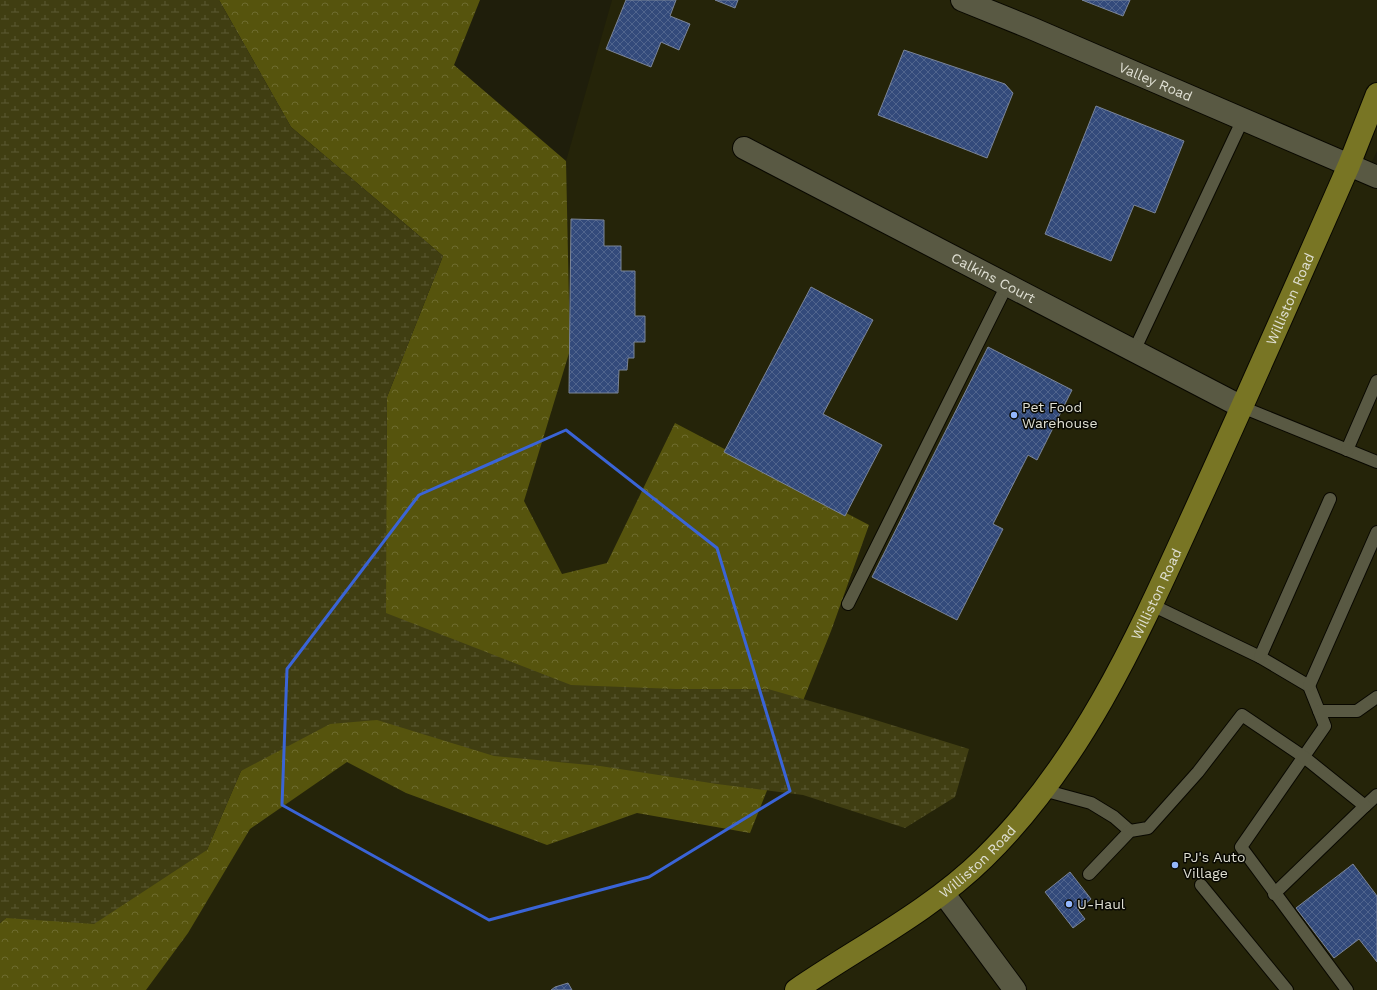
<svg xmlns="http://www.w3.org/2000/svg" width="1377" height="990" font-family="'Work Sans',sans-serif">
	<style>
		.built { fill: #252409 }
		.forest { fill: url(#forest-crowns) }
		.wetland { fill: url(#wetland-marsh) }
		.building { fill: url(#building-cross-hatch); stroke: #7b8599 }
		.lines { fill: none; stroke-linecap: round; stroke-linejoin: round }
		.service-casing { stroke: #090800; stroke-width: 14 }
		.minor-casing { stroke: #090800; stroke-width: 24 }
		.primary-casing { stroke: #090800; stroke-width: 24 }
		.service { stroke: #595943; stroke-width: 12 }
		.minor { stroke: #595943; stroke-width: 22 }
		.primary { stroke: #787524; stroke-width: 22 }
		.marked { fill: none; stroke: #3a64d7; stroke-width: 3; stroke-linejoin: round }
		.poi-dot { fill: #94b7fd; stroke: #080802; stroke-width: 1.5 }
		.labels { text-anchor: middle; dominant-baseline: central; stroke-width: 3; stroke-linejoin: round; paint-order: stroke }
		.street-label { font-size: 14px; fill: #e0e0d4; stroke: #080802 }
		.poi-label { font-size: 14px; fill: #e0e0d4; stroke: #080802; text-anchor: start }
	</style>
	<defs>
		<pattern id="forest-crowns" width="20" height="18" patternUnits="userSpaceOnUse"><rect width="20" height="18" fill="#56540d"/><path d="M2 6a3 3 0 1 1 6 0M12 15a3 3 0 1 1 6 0" fill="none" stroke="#6e6c2f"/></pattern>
		<pattern id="wetland-marsh" width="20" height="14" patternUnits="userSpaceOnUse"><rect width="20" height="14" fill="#403e12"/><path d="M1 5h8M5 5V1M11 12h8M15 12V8" fill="none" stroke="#5b5a34"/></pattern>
		<pattern id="building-cross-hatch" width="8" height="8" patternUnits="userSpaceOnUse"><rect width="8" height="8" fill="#334a7b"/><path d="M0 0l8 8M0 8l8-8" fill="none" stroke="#50648d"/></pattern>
	</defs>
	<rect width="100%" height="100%" fill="#1f1e0b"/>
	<!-- built -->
	<polygon class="built" points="612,0 1377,0 1377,151 1371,164 1377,166 1377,990 31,990 566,161"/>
	<!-- forest -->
	<polygon class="forest" points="219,0 480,0 454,65 566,161 570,350 524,501 562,574 607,563 675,423 869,525 831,631 750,833 637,813 547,845 406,793 347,762 250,829 188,933 146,990 0,990 0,923 6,918 207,850 241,771 385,613 387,397 443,256 291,127"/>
	<!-- wetland -->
	<polygon class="wetland" points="0,0 219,0 291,127 443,256 387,397 386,613 571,685 676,689 768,689 866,717 969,749 955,797 905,828 803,795 717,784 600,766 494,756 377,720 330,724 241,771 207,850 94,924 6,918 0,923"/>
	<!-- building -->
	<g class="building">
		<polygon points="626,0 676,0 670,16 690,24 679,50 661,42 651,67 606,49"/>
		<polygon points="715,0 738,0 735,8"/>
		<polygon points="1082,0 1130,0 1123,16"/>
		<polygon points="904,50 1005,84 1013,93 987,158 878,115"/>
		<polygon points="1096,106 1184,141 1155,213 1134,205 1111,261 1045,234"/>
		<polygon points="571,219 604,220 604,246 621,246 621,271 635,271 635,316 645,316 645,342 634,342 634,358 628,358 627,370 619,370 618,393 569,393"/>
		<polygon points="811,287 873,320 823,414 882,445 845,516 724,452"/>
		<polygon points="988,347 1072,390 1037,460 1028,455 993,524 1003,529 957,620 872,577"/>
		<polygon points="1353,864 1377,896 1377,962 1359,939 1334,958 1296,908"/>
		<polygon points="1070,872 1091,899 1078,910 1085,919 1073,928 1045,892"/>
		<polygon points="568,983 572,990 551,990 555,987"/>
	</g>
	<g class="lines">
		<!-- service casing -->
		<g class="service-casing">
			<g id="service">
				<polyline points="1134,351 1243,119"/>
				<polyline points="1242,407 1377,462"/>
				<polyline points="1347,450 1377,381"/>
				<polyline points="848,604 1007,285"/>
				<polyline points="1152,605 1260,657 1309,686 1325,726 1241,847 1347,990"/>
				<polyline points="1260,657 1330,499"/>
				<polyline points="1309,686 1377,532"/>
				<polyline points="1319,711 1357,711 1377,697"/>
				<polyline points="1043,790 1091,803 1114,817 1130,831"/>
				<polyline points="1365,806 1377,795"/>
				<polyline points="1089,874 1130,831 1148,828 1198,772 1242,715 1304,757 1365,806 1274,894"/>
				<polyline points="1201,885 1287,990"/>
			</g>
		</g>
		<!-- minor casing -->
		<g class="minor-casing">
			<g id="minor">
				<path id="s1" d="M962,0l69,28 346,149"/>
				<path id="s2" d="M744,148l498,259"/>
				<polyline points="944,894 1015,990"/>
			</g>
		</g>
		<!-- primary casing -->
		<g class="primary-casing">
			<g id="primary">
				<path id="s3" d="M796,990c63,-43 134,-79 188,-132 100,-98 156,-227 213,-352 52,-114 102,-227 152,-341l28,-71"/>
			</g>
		</g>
		<!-- service -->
		<use href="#service" class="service"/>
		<!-- minor -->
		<use href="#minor" class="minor"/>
		<!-- primary -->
		<use href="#primary" class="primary"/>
	</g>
	<!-- marked area -->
	<path class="marked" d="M566,430l151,118 73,243 -141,86 -160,43 -207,-115 5,-136 132,-174z"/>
	<!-- markers -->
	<g class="poi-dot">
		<circle cx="1014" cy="415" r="4"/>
		<circle cx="1175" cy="865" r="4"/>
		<circle cx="1069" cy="904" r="4"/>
	</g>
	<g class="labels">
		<!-- street labels -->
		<g class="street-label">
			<text stroke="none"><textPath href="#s1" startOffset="210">Valley Road</textPath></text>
			<text stroke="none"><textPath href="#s2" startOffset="281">Calkins Court</textPath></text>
			<text stroke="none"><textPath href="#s3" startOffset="871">Williston Road</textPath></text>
			<text stroke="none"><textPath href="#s3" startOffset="547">Williston Road</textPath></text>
			<text stroke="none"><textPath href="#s3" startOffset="223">Williston Road</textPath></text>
		</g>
		<!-- poi labels -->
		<g class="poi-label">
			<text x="1022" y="407">Pet Food<tspan x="1022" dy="16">Warehouse</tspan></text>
			<text x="1183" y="857">PJ's Auto<tspan x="1183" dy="16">Village</tspan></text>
			<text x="1077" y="904">U-Haul</text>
		</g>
	</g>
</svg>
